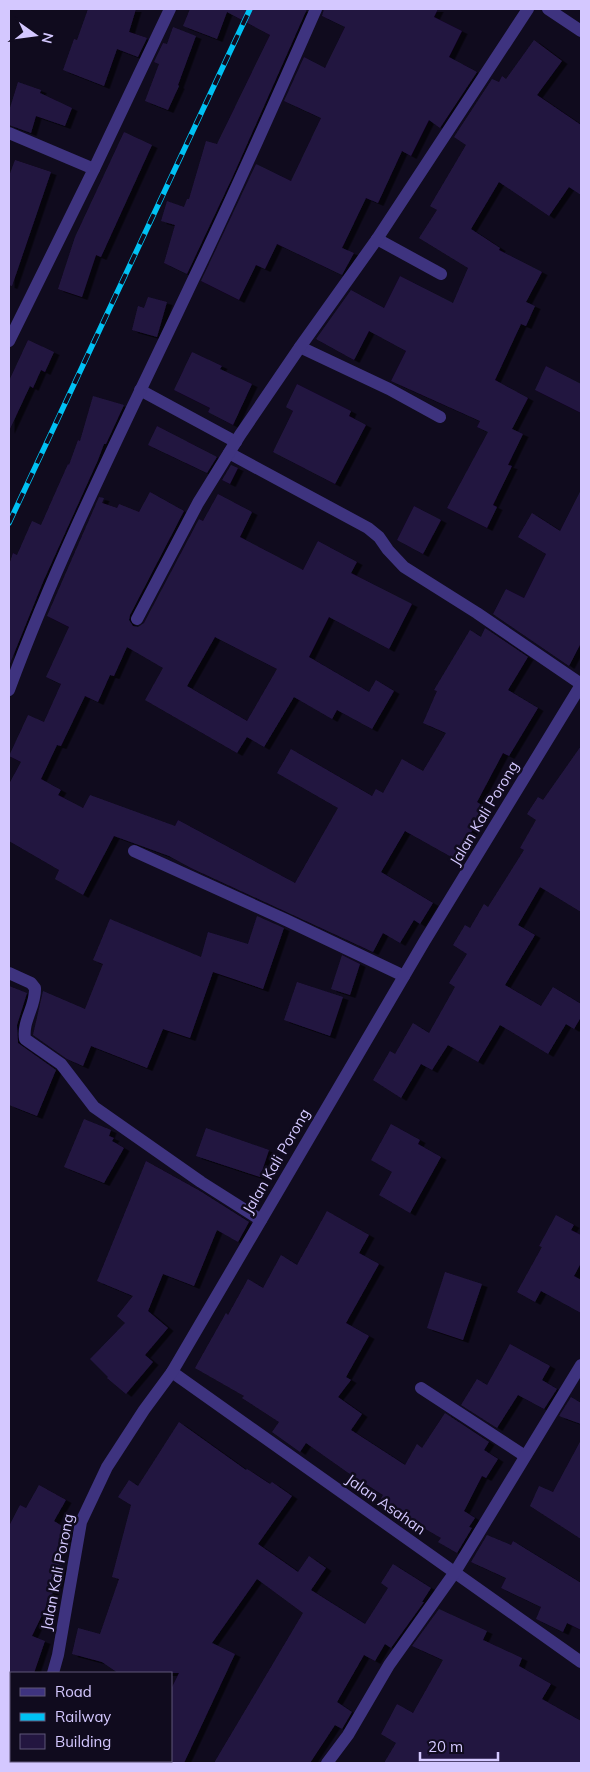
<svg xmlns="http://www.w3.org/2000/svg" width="590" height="1772" font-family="Mulish,sans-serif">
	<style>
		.building { fill: #231640; fill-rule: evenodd; filter: url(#shadow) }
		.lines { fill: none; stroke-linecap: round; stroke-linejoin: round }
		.lane { stroke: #3e337f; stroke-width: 12 }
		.street { stroke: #3e337f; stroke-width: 12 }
		.rail-casing { stroke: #00c1f3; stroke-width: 5.5 }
		.rail { stroke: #100b1e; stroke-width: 4; stroke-dasharray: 11; stroke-linecap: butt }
		.labels { text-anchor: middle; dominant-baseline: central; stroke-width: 5; stroke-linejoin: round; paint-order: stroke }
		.street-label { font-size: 15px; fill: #d4c8ff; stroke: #100b1e }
	</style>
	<defs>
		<filter id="shadow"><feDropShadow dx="5.5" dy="3" stdDeviation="0" flood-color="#0009"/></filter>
	</defs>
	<rect width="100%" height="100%" fill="#100b1e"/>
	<!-- building -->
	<g class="building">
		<polygon points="88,9 136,9 129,32 147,38 138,57 117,49 104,86 63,70 74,39 77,40"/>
		<polygon points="190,9 307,9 233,176 187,274 164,263 175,225 161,221 167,201 184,207 187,199 189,199 206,141 217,144 270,35 227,12 217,39 183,26"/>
		<polygon points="324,9 438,9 434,17 462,31 449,57 477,72 440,128 429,120 411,156 402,151 378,203 366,198 342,248 354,253 342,275 277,244 265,269 256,265 239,300 201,281 256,164 291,181 321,118 284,101 304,57 325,68 345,27 322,16"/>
		<polygon points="173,27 196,36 178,85 179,86 168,110 145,101 159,64 154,62 163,43 167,44"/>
		<polygon points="534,40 562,61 537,95 581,125 581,195 569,187 549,216 499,182 471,229 500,248 499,250 542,272 526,302 535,306 526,326 521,324 495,380 528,398 512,429 523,434 508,465 512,466 493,505 497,507 487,528 447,508 488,432 477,427 480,421 391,381 406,351 369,331 354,360 316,339 351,290 384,308 400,276 453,303 468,268 419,238 437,210 430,206 466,145 454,137 492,79 499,82 502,76 506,79"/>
		<polygon points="18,82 41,90 40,93 72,108 65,126 36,116 31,133 9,125 9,111"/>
		<polygon points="124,132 152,145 101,257 96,255 82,297 58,289 75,237"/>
		<polygon points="15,160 51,172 12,286 9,285 9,176"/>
		<polygon points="148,297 167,302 157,337 132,330 138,306 144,308"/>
		<polygon points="28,340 54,352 45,372 41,370 33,388 30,386 9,431 9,381"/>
		<polygon points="192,352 222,366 220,369 252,384 233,425 208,412 210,408 174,390"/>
		<polygon points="546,366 581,384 581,413 535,390"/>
		<polygon points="297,384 351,411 349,416 366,425 335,484 273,452 293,411 286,407"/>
		<polygon points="93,396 124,405 106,444 104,444 98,460 43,582 9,666 9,565 13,553 17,555 32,521 41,525 68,464 69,465 78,440 80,441"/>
		<polygon points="157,426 217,457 207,473 148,445"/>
		<polygon points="231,465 238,468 230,484 222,480"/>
		<polygon points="581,490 581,643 569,666 493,614 506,589 524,598 546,554 518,537 532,513 560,531"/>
		<path d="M150,492l34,19 -54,104 -1,5 4,6 5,1 6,-4 55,-104 4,2 15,-27 34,18 -12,25 63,33 15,-29 39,21 -6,11 61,31 -23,45 -60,-32 -20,40 60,35 7,-12 18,11 -22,38 -35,-19 -5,9 -38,-22 -30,50 -17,-10 -10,16 -92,-53 18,-32 -36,-21 -13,29 -4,-1 -12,27 -13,-6 -24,50 -4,-1 -16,34 20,11 -3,5 25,13 7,-13 85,31 3,-6 117,63 43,-75 -61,-35 14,-24 81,47 4,-7 7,4 19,-34 21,12 23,-38 -23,-10 14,-32 -3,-1 36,-60 11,7 4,-9 43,29 -20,33 30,18 -29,48 -6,-3 -26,49 9,6 -31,51 -50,-28 -24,41 52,31 -13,21 -6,-4 -14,23 -17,-10 -10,19 -182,-84 -22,-12 -55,-20 -31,59 -28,-16 4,-9 -50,-29v-57l12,-22 -12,-6 19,-41 16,7 17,-38 -15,-7 23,-50 -22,-11 52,-119 5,1 -2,5 15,5 2,-4 20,8zM215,637l62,32 -30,52 -60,-35z"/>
		<polygon points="414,506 441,520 423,554 397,540"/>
		<polygon points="581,746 581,912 540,887 518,925 535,935 505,985 541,1006 553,987 581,1004 581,1017 574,1029 566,1024 548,1054 500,1025 478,1062 448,1045 432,1070 421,1064 401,1098 373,1080 390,1051 395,1054 413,1023 429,1033 455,987 449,983 467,954 453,945 465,925 470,928 484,904 488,907 524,850 520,848 536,820 527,814 538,797 543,800"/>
		<polygon points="257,916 284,928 263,989 213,972 190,1038 163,1029 147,1068 91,1046 83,1066 67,1059 33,1035 43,991 85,1009 103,964 93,960 110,919 201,957 208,932 248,944"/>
		<polygon points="342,955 360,964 350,995 331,989"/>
		<polygon points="297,982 343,997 330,1036 284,1020"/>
		<polygon points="9,986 27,993 17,1025 18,1043 56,1070 37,1116 9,1105"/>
		<polygon points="84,1119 111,1130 109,1136 114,1138 112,1141 124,1148 104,1183 64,1167"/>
		<polygon points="391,1124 420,1140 418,1144 441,1157 410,1213 379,1195 392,1172 371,1160"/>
		<polygon points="206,1128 269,1150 260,1177 196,1156"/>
		<polygon points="146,1161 200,1191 249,1222 238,1242 217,1230 194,1286 163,1274 148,1311 168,1328 145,1355 153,1362 126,1394 107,1378 108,1377 90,1359 125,1323 117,1316 133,1296 97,1281"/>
		<polygon points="327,1211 369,1235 359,1253 379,1264 346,1323 369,1336 346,1377 351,1380 338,1397 362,1414 351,1430 405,1465 417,1444 422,1448 445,1413 489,1442 484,1450 498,1459 486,1478 482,1476 464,1511 475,1518 469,1527 472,1528 457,1553 438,1542 441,1538 379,1502 383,1495 347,1472 306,1443 300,1452 272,1432 279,1422 242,1398 244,1396 195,1368 226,1313 228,1315 248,1279 263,1288 281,1255 297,1265"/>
		<polygon points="556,1215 574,1225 571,1230 581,1235 581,1263 574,1276 581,1280 581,1313 541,1291 535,1302 517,1292 542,1247 539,1246"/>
		<polygon points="445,1272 482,1284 463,1340 427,1328"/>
		<polygon points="510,1344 550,1366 542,1380 557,1389 544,1409 518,1395 497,1428 461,1405 477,1379 487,1385"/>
		<polygon points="571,1397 581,1403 581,1424 559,1416"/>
		<polygon points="179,1422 246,1470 247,1469 270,1484 272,1482 292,1496 258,1544 298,1572 309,1556 326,1568 311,1590 365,1624 388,1588 381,1583 393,1564 431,1588 422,1602 424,1602 391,1648 385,1644 375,1661 364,1655 337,1702 352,1712 342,1729 335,1725 310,1763 214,1763 303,1613 257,1579 212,1643 235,1654 184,1763 171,1763 171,1689 179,1673 118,1673 102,1662 72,1654 78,1628 100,1634 119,1579 112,1577 131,1505 118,1497 129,1480 138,1486"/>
		<polygon points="581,1440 581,1539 530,1506 539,1486 553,1492"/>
		<polygon points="39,1485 66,1500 54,1521 70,1531 54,1562 65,1567 32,1636 45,1641 34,1673 9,1673 9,1526 20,1505 26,1508"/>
		<polygon points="487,1535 511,1545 513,1541 581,1583 581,1630 567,1623 563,1632 536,1619 541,1607 501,1588 506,1578 471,1562"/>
		<polygon points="439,1609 487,1631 483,1640 522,1658 519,1666 551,1684 542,1699 581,1721 581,1763 384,1763 396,1743 381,1734 397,1704 413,1713 443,1660 412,1646"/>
	</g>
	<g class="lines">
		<!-- lane -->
		<path class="lane" d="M9,973l22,10 4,5c1,18 -13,33 -10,51l36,25 33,43 107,75 60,38"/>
		<!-- street -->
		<g class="street">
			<polyline points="548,9 581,31"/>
			<polyline points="9,133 94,169"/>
			<polyline points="377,239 441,274"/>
			<polyline points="9,341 94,169 170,9"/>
			<polyline points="300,347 389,389 440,417"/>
			<polyline points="140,390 236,442"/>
			<polyline points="229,453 368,528 379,537 388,550 404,567 477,613 581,684"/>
			<polyline points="137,619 198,503 240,435 300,347 377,239 528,9"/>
			<path d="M9,690c52,-141 120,-274 184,-410 43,-89 83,-180 123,-271"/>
			<polyline points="134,851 286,920 404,976"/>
			<polyline points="172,1372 581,1662"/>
			<polyline points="421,1388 525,1456"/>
			<polyline points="53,1673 58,1655 81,1522 107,1467 144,1410 172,1372 424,942 581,685"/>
			<polyline points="28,1763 29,1761"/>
			<polyline points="327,1763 348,1735 389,1665 455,1572 581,1365"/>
		</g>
		<!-- rail casing -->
		<g class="rail-casing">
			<polyline id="rail" points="9,523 250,9"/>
		</g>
		<!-- rail -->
		<use href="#rail" class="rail"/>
	</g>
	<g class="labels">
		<!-- street labels -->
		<g class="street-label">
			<text transform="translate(484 813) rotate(-59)">Jalan Kali Porong</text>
			<text transform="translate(276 1161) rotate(-60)">Jalan Kali Porong</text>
			<text transform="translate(386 1504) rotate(35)">Jalan Asahan</text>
			<text transform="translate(57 1572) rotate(-79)">Jalan Kali Porong</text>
		</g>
	</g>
	<!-- border -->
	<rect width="590" height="1772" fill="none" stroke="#d4c8ff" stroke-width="20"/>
	<!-- legend -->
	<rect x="10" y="1672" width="162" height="90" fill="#100b1e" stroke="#5e5778"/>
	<rect x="20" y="1688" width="25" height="8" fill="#3e337f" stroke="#5e5778"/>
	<text x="55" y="1697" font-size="15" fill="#d4c8ff">Road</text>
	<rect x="20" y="1713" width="25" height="8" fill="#00c1f3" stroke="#5e5778"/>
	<text x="55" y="1722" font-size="15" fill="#d4c8ff">Railway</text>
	<rect x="20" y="1734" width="25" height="15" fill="#231640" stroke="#5e5778"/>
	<text x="55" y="1747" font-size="15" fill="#d4c8ff">Building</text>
	<!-- north arrow -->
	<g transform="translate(35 35) rotate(104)" stroke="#100b1e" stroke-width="4" paint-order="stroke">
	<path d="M0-4L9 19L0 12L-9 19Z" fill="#d4c8ff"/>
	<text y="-8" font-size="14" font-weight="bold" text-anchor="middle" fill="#d4c8ff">N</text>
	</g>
	<!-- scale -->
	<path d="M420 1752v8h78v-8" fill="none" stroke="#d4c8ff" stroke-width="2.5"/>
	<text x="428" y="1752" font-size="15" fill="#d4c8ff" stroke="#100b1e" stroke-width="4" paint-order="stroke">20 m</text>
</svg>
